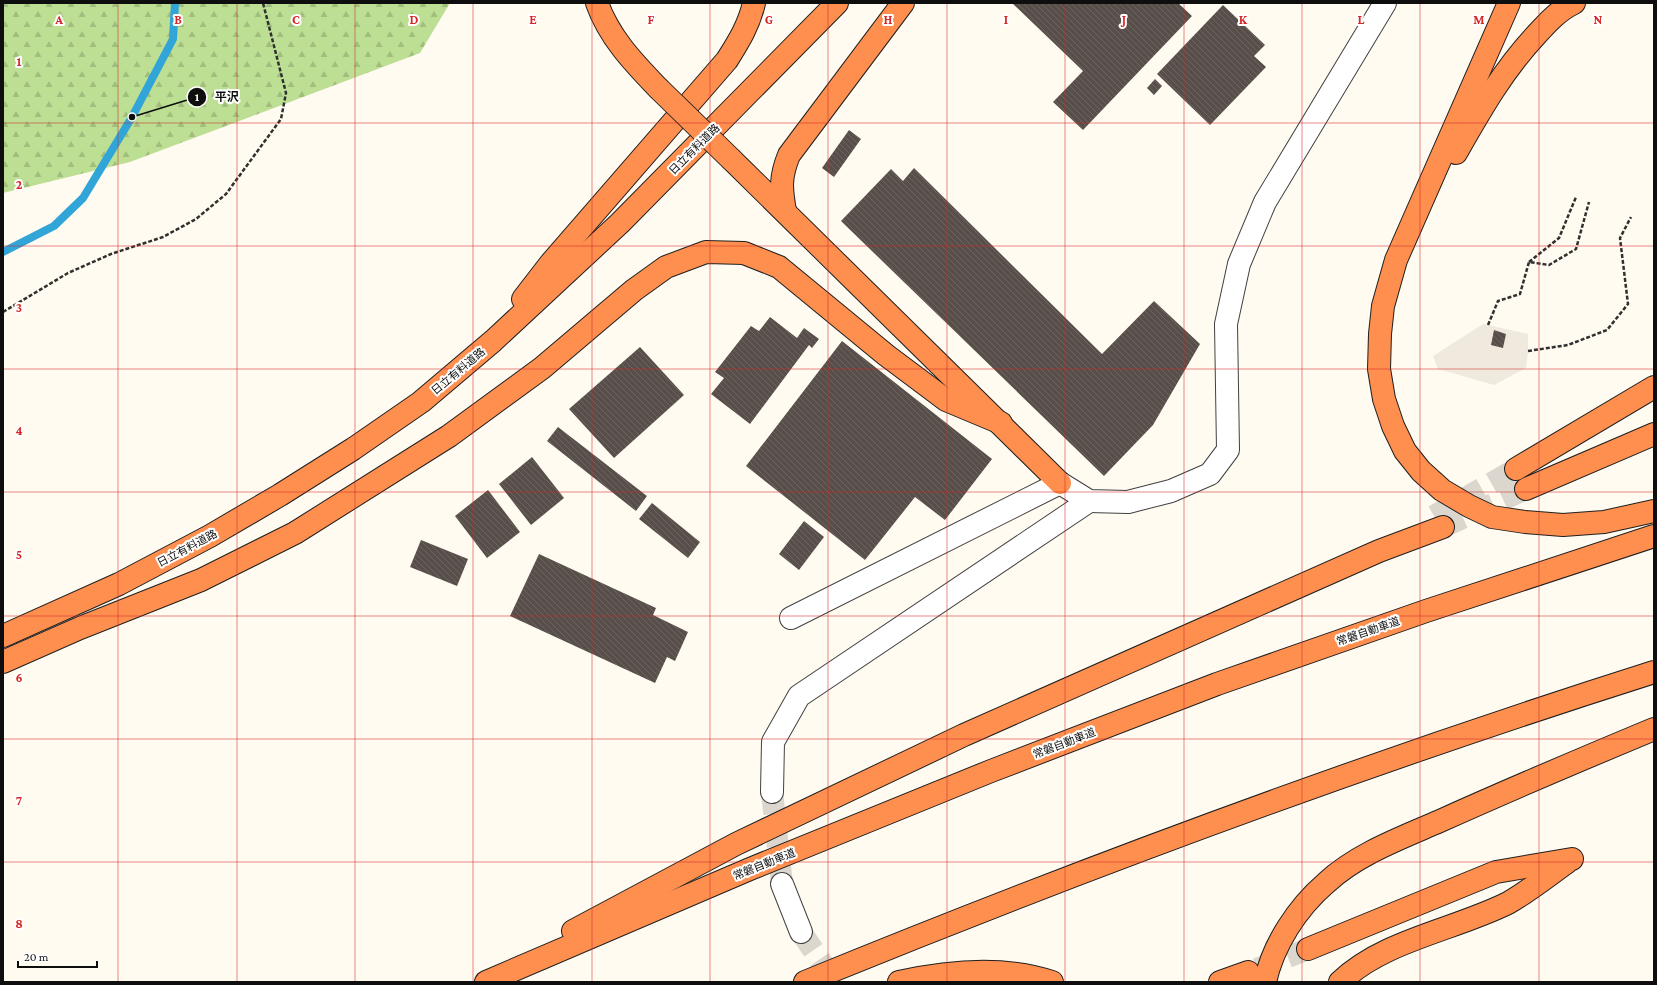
<svg xmlns="http://www.w3.org/2000/svg" width="1657" height="985" font-family="'Crimson Pro','Noto Sans JP',serif">
	<style>
		.forest { fill: url(#forest-firs) }
		.plaza { fill: #f0eade }
		.lines { fill: none; stroke-linecap: round; stroke-linejoin: round }
		.stream { stroke: #31a4d8; stroke-width: 8 }
		.building { fill: url(#building-back-hatch) }
		.minor-tunnel { stroke: #dbd7ce; stroke-width: 22; stroke-dasharray: 22 11; stroke-linecap: butt }
		.motorway-tunnel { stroke: #dbd7ce; stroke-width: 22; stroke-dasharray: 22 11; stroke-linecap: butt }
		.minor-casing { stroke: #414141; stroke-width: 24 }
		.tertiary-casing { stroke: #414141; stroke-width: 24 }
		.motorway-casing { stroke: #1f1f1f; stroke-width: 24 }
		.path { stroke: #303030; stroke-width: 2.5; stroke-dasharray: 4 2; stroke-linecap: butt }
		.minor { stroke: #fff; stroke-width: 22 }
		.tertiary { stroke: #fff; stroke-width: 22 }
		.motorway { stroke: #ff8f4e; stroke-width: 22 }
		.motorway-bridge-casing { stroke: #1f1f1f; stroke-width: 24; stroke-linecap: butt }
		.motorway-bridge { stroke: #ff8f4e; stroke-width: 22 }
		.grid { fill: none; stroke: #d62828; stroke-width: 1; stroke-opacity: 0.55 }
		.labels { text-anchor: middle; dominant-baseline: central; stroke-width: 4; stroke-linejoin: round; paint-order: stroke }
		.street-label { font-size: 11px; fill: #0e0e0e; stroke: #fff }
		.grid-label { font-size: 13px; text-anchor: middle; font-weight: bold; fill: #d62828; stroke: #fff; stroke-width: 4; stroke-linejoin: round; paint-order: stroke }
		.leader { fill: none; stroke: #0e0e0e; stroke-width: 1.5 }
		.callout-dot { fill: #0e0e0e; stroke: #fff; stroke-width: 1.5 }
		.mark-label { font-size: 12px; text-anchor: middle; font-weight: bold; fill: #fff }
		.callout-label { font-size: 12px; text-anchor: middle; font-weight: bold; fill: #0e0e0e; stroke: #fff; stroke-width: 4; stroke-linejoin: round; paint-order: stroke }
	</style>
	<defs>
		<pattern id="forest-firs" width="22" height="20" patternUnits="userSpaceOnUse"><rect width="22" height="20" fill="#bddf94"/><path d="M5 1l3.5 6h-7zM16 11l3.5 6h-7z" fill="#a1be7e"/></pattern>
		<pattern id="building-back-hatch" width="6" height="6" patternUnits="userSpaceOnUse"><rect width="6" height="6" fill="#584e4a"/><path d="M-1 5l2 2M0 0l6 6M5-1l2 2" fill="none" stroke="#6b6360"/></pattern>
	</defs>
	<rect width="100%" height="100%" fill="#fffbf0"/>
	<!-- forest -->
	<polygon class="forest" points="3,3 450,3 420,53 130,162 3,193"/>
	<!-- plaza -->
	<polygon class="plaza" points="1483,324 1528,334 1528,351 1526,368 1494,385 1438,369 1433,356"/>
	<g class="lines">
		<!-- stream -->
		<polyline class="stream" points="3,252 54,226 83,198 132,117 173,39 175,3"/>
	</g>
	<!-- building -->
	<g class="building">
		<polygon points="1012,3 1178,3 1192,16 1083,130 1053,102 1083,71"/>
		<polygon points="1223,5 1265,45 1254,56 1266,67 1210,125 1157,74"/>
		<polygon points="1155,79 1162,86 1154,95 1147,88"/>
		<polygon points="849,130 861,139 834,177 822,168"/>
		<polygon points="914,168 1102,354 1154,301 1200,344 1153,425 1104,476 841,221 891,169 903,181"/>
		<polygon points="770,317 797,338 804,328 819,339 812,348 809,345 750,424 711,394 724,378 715,372 751,326 759,331"/>
		<polygon points="1494,330 1506,334 1503,348 1491,345"/>
		<polygon points="842,341 992,459 945,520 915,497 865,560 746,466"/>
		<polygon points="640,347 684,395 614,458 569,409"/>
		<polygon points="558,427 647,496 636,511 547,441"/>
		<polygon points="532,457 564,498 531,525 499,484"/>
		<polygon points="488,490 520,532 487,558 455,516"/>
		<polygon points="652,503 700,542 688,558 639,519"/>
		<polygon points="804,521 824,537 799,570 779,554"/>
		<polygon points="421,540 468,559 457,586 410,567"/>
		<polygon points="539,554 656,608 653,615 688,632 675,661 667,657 655,683 510,616"/>
	</g>
	<g class="lines">
		<!-- minor-tunnel -->
		<g class="minor-tunnel">
			<polyline points="772,792 782,884"/>
			<polyline points="801,932 835,982"/>
		</g>
		<!-- motorway-tunnel -->
		<g class="motorway-tunnel">
			<polyline points="1434,516 1516,469"/>
			<polyline points="1443,527 1526,489"/>
			<polyline points="1257,969 1308,949"/>
		</g>
		<!-- minor casing -->
		<g class="minor-casing">
			<g id="minor">
				<polyline points="791,618 1060,483"/>
				<polyline points="772,792 773,742 799,696 1089,501"/>
				<polyline points="782,884 801,932"/>
			</g>
		</g>
		<!-- tertiary casing -->
		<g class="tertiary-casing">
			<polyline id="tertiary" points="1060,483 1089,501 1128,502 1171,491 1210,474 1228,450 1226,324 1239,264 1265,202 1385,3"/>
		</g>
		<!-- motorway casing -->
		<g class="motorway-casing">
			<g id="motorway">
				<path d="M597,3c12,34 36,59 61,85"/>
				<polyline points="1509,3 1396,260 1383,306 1380,334 1379,369 1384,399 1393,426 1405,451 1421,471 1442,490 1469,506 1492,517 1525,522 1563,525 1604,522 1654,511"/>
				<path d="M1456,153c24,-42 47,-83 81,-119 11,-12 22,-24 37,-31"/>
				<polyline points="732,160 1060,483"/>
				<path d="M785,211c-4,-23 -5,-34 4,-56l114,-152"/>
				<path d="M523,299l27,-35 177,-204c12,-19 22,-35 27,-57"/>
				<polyline points="1516,469 1654,387"/>
				<polyline points="1526,489 1654,434"/>
				<polyline points="3,636 119,584 210,536 280,495 353,449 421,402 493,341 620,223 837,3"/>
				<polyline points="3,662 80,628 201,580 295,533 449,436 542,368 634,290 666,267 706,252 744,253 779,267 886,355 946,400 1001,423"/>
				<polyline points="573,931 736,844 964,735 1379,551 1443,527"/>
				<polyline points="1308,949 1496,872 1572,859"/>
				<polyline points="486,982 750,869 991,771 1217,684 1426,611 1654,536"/>
				<path d="M805,982c279,-114 562,-219 849,-310"/>
				<path d="M899,982c49,-11 106,-16 153,0"/>
				<polyline points="1220,982 1248,972"/>
				<path d="M1265,982c8,-37 32,-74 61,-99 31,-29 75,-45 114,-62 71,-32 142,-62 214,-92"/>
				<path d="M1340,982c44,-42 114,-52 168,-79 18,-10 41,-28 58,-40"/>
			</g>
		</g>
		<!-- path -->
		<g class="path">
			<polyline points="1529,262 1559,238 1576,197"/>
			<polyline points="3,312 68,273 111,254 163,237 196,219 226,194 281,119 286,93 263,3"/>
			<polyline points="1488,325 1498,301 1520,294 1529,262 1549,265 1576,249 1589,202"/>
			<polyline points="1528,351 1568,345 1607,330 1628,304 1620,238 1631,217"/>
		</g>
		<!-- minor -->
		<use href="#minor" class="minor"/>
		<!-- tertiary -->
		<use href="#tertiary" class="tertiary"/>
		<!-- motorway -->
		<use href="#motorway" class="motorway"/>
		<!-- motorway-bridge casing -->
		<g class="motorway-bridge-casing">
			<polyline id="motorway-bridge" points="658,88 732,160"/>
		</g>
		<!-- motorway-bridge -->
		<use href="#motorway-bridge" class="motorway-bridge"/>
	</g>
	<!-- grid -->
	<path class="grid" d="M118,3v979M237,3v979M355,3v979M473,3v979M592,3v979M710,3v979M828,3v979M947,3v979M1065,3v979M1184,3v979M1302,3v979M1420,3v979M1539,3v979M3,123h1651M3,246h1651M3,369h1651M3,492h1651M3,616h1651M3,739h1651M3,862h1651"/>
	<g class="labels">
		<!-- street labels -->
		<g class="street-label">
			<text transform="translate(694 149) rotate(-45)">日立有料道路</text>
			<text transform="translate(458 371) rotate(-40)">日立有料道路</text>
			<text transform="translate(187 548) rotate(-28)">日立有料道路</text>
			<text transform="translate(1368 631) rotate(-19)">常磐自動車道</text>
			<text transform="translate(1064 743) rotate(-21)">常磐自動車道</text>
			<text transform="translate(764 864) rotate(-22)">常磐自動車道</text>
		</g>
	</g>
	<g class="grid-label">
		<text x="59" y="24">A</text>
		<text x="178" y="24">B</text>
		<text x="296" y="24">C</text>
		<text x="414" y="24">D</text>
		<text x="533" y="24">E</text>
		<text x="651" y="24">F</text>
		<text x="769" y="24">G</text>
		<text x="888" y="24">H</text>
		<text x="1006" y="24">I</text>
		<text x="1124" y="24">J</text>
		<text x="1243" y="24">K</text>
		<text x="1361" y="24">L</text>
		<text x="1479" y="24">M</text>
		<text x="1598" y="24">N</text>
		<text x="19" y="66">1</text>
		<text x="19" y="189">2</text>
		<text x="19" y="312">3</text>
		<text x="19" y="435">4</text>
		<text x="19" y="559">5</text>
		<text x="19" y="682">6</text>
		<text x="19" y="805">7</text>
		<text x="19" y="928">8</text>
	</g>
	<!-- callouts -->
	<path class="leader" d="M132 117L197 97"/>
	<g class="callout-dot">
		<circle cx="132" cy="117" r="4"/>
		<circle cx="197" cy="97" r="10"/>
	</g>
	<g class="mark-label">
		<text x="197" y="101">1</text>
	</g>
	<g class="callout-label">
		<text x="227" y="101">平沢</text>
	</g>
	<!-- border -->
	<rect width="1657" height="985" fill="none" stroke="#0e0e0e" stroke-width="8"/>
	<!-- scale -->
	<path d="M18 961v6h79v-6" fill="none" stroke="#0e0e0e" stroke-width="2"/>
	<text x="24" y="961" font-size="12" fill="#0e0e0e" stroke="#ffffff" stroke-width="3" paint-order="stroke">20 m</text>
</svg>
